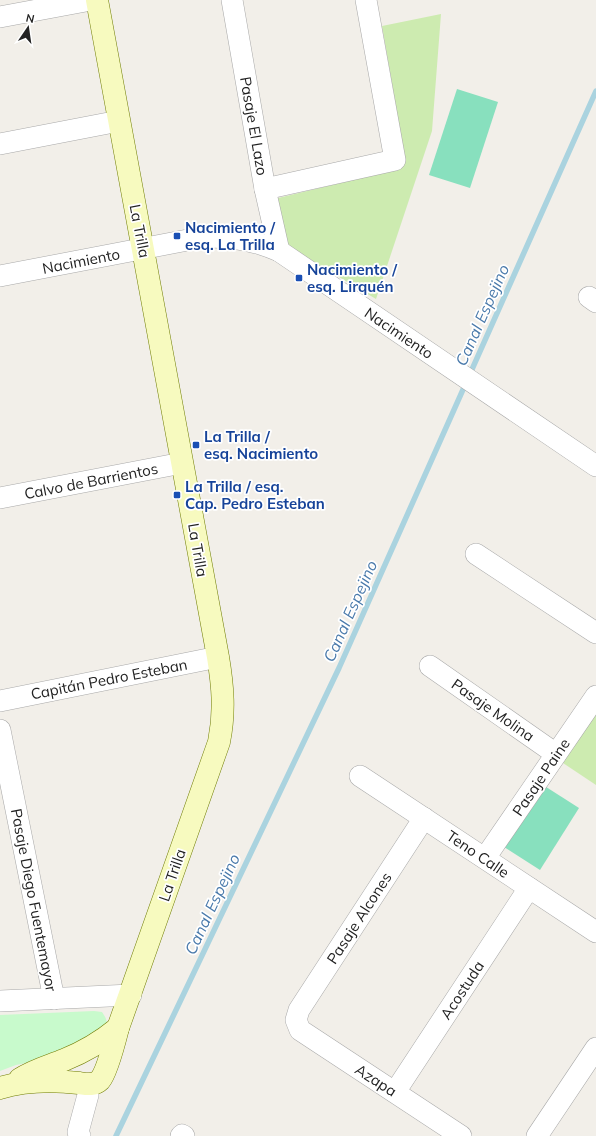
<svg xmlns="http://www.w3.org/2000/svg" width="596" height="1136" font-family="Mulish,sans-serif">
	<style>
		.grass { fill: #cdebb0 }
		.park { fill: #c8facc }
		.pitch { fill: #88e0be }
		.lines { fill: none; stroke-linecap: round; stroke-linejoin: round }
		.stream { stroke: #aad3df; stroke-width: 5.5 }
		.street-casing { stroke: #a9a9a9; stroke-width: 22 }
		.secondary-casing { stroke: #707d05; stroke-width: 23 }
		.street { stroke: #fff; stroke-width: 21 }
		.secondary { stroke: #f7fabf; stroke-width: 22 }
		.transit-dot { fill: #1a4fb4; stroke: #fff; stroke-width: 1.5 }
		.labels { text-anchor: middle; dominant-baseline: central; stroke-width: 3.5; stroke-linejoin: round; paint-order: stroke }
		.street-label { font-size: 15px; fill: #222; stroke: #fff }
		.transit-label { font-size: 15px; font-weight: bold; fill: #164399; stroke: #fff; text-anchor: start }
		.water-label { font-size: 16px; font-style: italic; fill: #4a7aab; stroke: #fff }
	</style>
	<rect width="100%" height="100%" fill="#f2efe9"/>
	<!-- grass -->
	<g class="grass">
		<polygon points="441,14 432,131 376,299 287,246 274,199 390,171 404,153 382,26"/>
		<polygon points="596,713 596,785 563,763"/>
	</g>
	<!-- park -->
	<path class="park" d="M94,1011l8,1c5,7 6,11 4,19l-70,30 -20,4 -16,6v-56z"/>
	<!-- pitch -->
	<g class="pitch">
		<polygon points="457,89 498,102 470,188 429,175"/>
		<polygon points="543,785 579,808 540,870 504,847"/>
	</g>
	<g class="lines">
		<!-- stream -->
		<polyline class="stream" points="116,1136 339,668 596,91"/>
		<!-- street casing -->
		<g class="street-casing">
			<g id="street">
				<polyline points="232,0 265,189 279,251"/>
				<polyline points="0,17 91,0"/>
				<polyline points="0,144 119,121"/>
				<polyline points="265,189 395,160 366,0"/>
				<path d="M0,276l198,-38c29,-3 54,1 81,13l317,215"/>
				<polyline points="589,297 596,302"/>
				<polyline points="0,498 182,463"/>
				<polyline points="476,554 596,633"/>
				<polyline points="430,666 556,754"/>
				<polyline points="0,701 218,657"/>
				<polyline points="0,730 54,999"/>
				<polyline points="360,776 596,932"/>
				<polyline points="424,818 299,1010 296,1020 300,1030 461,1136"/>
				<polyline points="485,858 596,696"/>
				<polyline points="0,1001 131,995"/>
				<polyline points="395,1092 529,888"/>
				<polyline points="80,1136 78,1132 88,1095 88,1084"/>
				<polyline points="181,1136 182,1135 184,1136"/>
				<polyline points="537,1136 596,1048"/>
			</g>
		</g>
		<!-- secondary casing -->
		<g class="secondary-casing">
			<g id="secondary">
				<path d="M20,1079c14,-9 29,-13 44,-19 20,-8 37,-18 54,-32"/>
				<path d="M0,1088c26,-8 53,-8 79,-5 7,1 15,3 21,-3 7,-8 15,-40 18,-52l101,-286c6,-30 4,-55 -1,-85l-121,-657"/>
			</g>
		</g>
		<!-- street -->
		<use href="#street" class="street"/>
		<!-- secondary -->
		<use href="#secondary" class="secondary"/>
	</g>
	<!-- markers -->
	<g class="transit-dot">
		<rect x="173" y="232" width="8" height="8" rx="2"/>
		<rect x="295" y="274" width="8" height="8" rx="2"/>
		<rect x="192" y="441" width="8" height="8" rx="2"/>
		<rect x="173" y="491" width="8" height="8" rx="2"/>
	</g>
	<g class="labels">
		<!-- street labels -->
		<g class="street-label">
			<text transform="translate(254 126) rotate(80)">Pasaje El Lazo</text>
			<text transform="translate(140 231) rotate(79)">La Trilla</text>
			<text transform="translate(81 261) rotate(-11)">Nacimiento</text>
			<text transform="translate(399 333) rotate(34)">Nacimiento</text>
			<text transform="translate(91 481) rotate(-11)">Calvo de Barrientos</text>
			<text transform="translate(198 550) rotate(80)">La Trilla</text>
			<text transform="translate(109 679) rotate(-11)">Capitán Pedro Esteban</text>
			<text transform="translate(493 710) rotate(35)">Pasaje Molina</text>
			<text transform="translate(541 777) rotate(-56)">Pasaje Paine</text>
			<text transform="translate(478 854) rotate(34)">Teno Calle</text>
			<text transform="translate(172 875) rotate(-71)">La Trilla</text>
			<text transform="translate(34 900) rotate(79)">Pasaje Diego Fuentemayor</text>
			<text transform="translate(359 918) rotate(-57)">Pasaje Alcones</text>
			<text transform="translate(462 990) rotate(-57)">Acostuda</text>
			<text transform="translate(376 1080) rotate(33)">Azapa</text>
		</g>
		<!-- transit labels -->
		<g class="transit-label">
			<text x="185" y="227">Nacimiento /<tspan x="185" dy="17">esq. La Trilla</tspan></text>
			<text x="307" y="269">Nacimiento /<tspan x="307" dy="17">esq. Lirquén</tspan></text>
			<text x="204" y="436">La Trilla /<tspan x="204" dy="17">esq. Nacimiento</tspan></text>
			<text x="185" y="486">La Trilla / esq.<tspan x="185" dy="17">Cap. Pedro Esteban</tspan></text>
		</g>
		<!-- water labels -->
		<g class="water-label">
			<text transform="translate(482 315) rotate(-66)">Canal Espejino</text>
			<text transform="translate(350 611) rotate(-66)">Canal Espejino</text>
			<text transform="translate(212 904) rotate(-65)">Canal Espejino</text>
		</g>
	</g>
	<!-- north arrow -->
	<g transform="translate(28 28) rotate(13)" stroke="#ffffff" stroke-width="3" paint-order="stroke">
	<path d="M0-3L7 15L0 10L-7 15Z" fill="#222222"/>
	<text y="-6" font-size="11" font-weight="bold" text-anchor="middle" fill="#222222">N</text>
	</g>
</svg>
